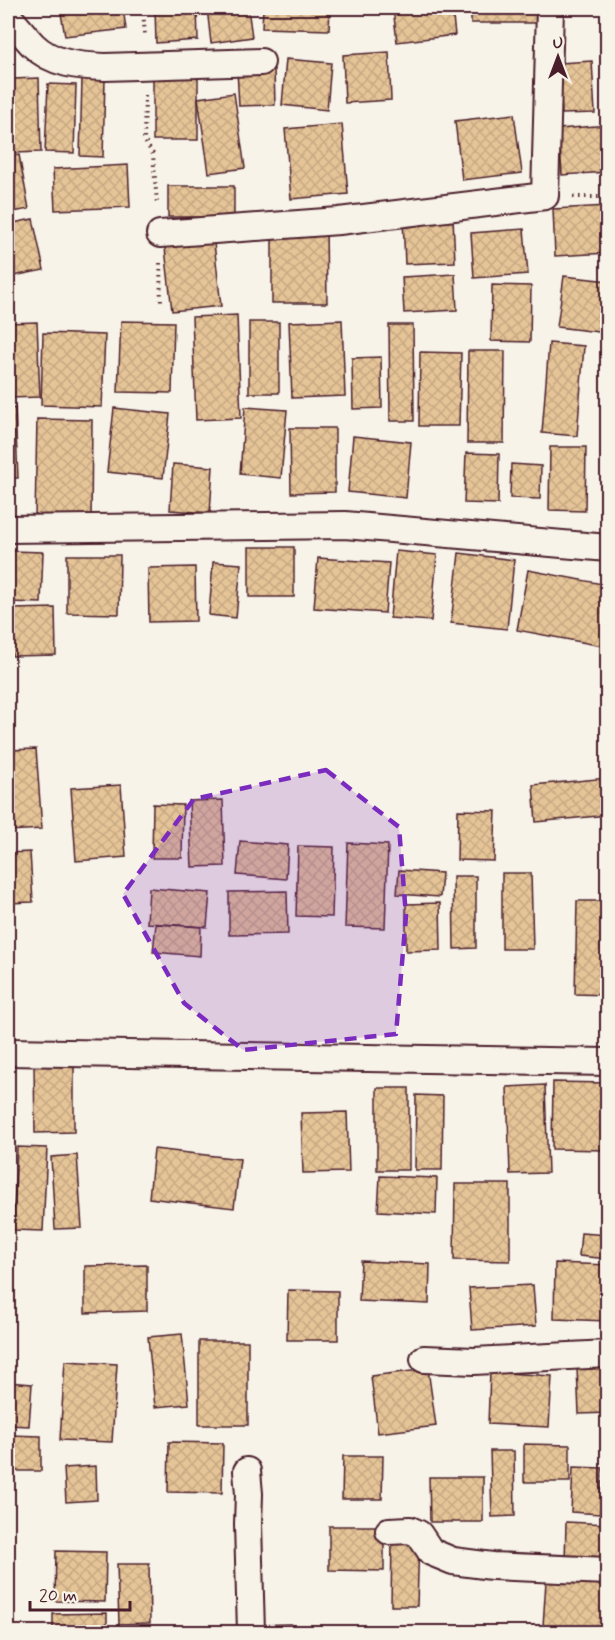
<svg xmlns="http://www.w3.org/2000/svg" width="615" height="1640" font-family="Mynerve,sans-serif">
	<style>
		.building { fill: url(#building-cross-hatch); stroke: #4a1f2b; stroke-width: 1.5 }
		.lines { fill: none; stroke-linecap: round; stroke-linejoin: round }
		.minor-casing { stroke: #4a1f2b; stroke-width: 30 }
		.path { stroke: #4a1f2b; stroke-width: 4; stroke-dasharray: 1.5 4.5; stroke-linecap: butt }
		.minor { stroke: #f7f3e8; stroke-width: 26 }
		.marked { fill: #7b2cbf; fill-opacity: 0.2; stroke: #7b2cbf; stroke-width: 4.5; stroke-dasharray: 12 8; stroke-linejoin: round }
	</style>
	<defs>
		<pattern id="building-cross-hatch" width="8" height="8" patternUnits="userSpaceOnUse" patternTransform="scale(1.5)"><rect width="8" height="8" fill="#e5c497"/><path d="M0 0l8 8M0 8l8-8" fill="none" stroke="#c6a882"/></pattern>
	</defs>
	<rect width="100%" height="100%" fill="#f7f3e8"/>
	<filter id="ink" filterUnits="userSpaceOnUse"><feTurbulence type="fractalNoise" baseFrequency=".0167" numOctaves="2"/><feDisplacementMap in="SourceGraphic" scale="12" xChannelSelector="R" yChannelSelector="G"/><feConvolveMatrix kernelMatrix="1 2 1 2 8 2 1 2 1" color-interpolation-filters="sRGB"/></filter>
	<g filter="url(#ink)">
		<!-- building -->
		<g class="building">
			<polygon points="60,8 123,8 126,29 65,36"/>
			<polygon points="155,8 197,8 198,40 156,43"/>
			<polygon points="207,8 248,8 252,37 211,43"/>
			<polygon points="263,8 330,8 329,30 262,28"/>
			<polygon points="393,8 452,8 455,35 397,42"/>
			<rect x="471" y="8" width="74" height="15"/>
			<polygon points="389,52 391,100 345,103 343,55"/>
			<polygon points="286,59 331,63 327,110 282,105"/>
			<polygon points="592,61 595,113 562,114 559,63"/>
			<polygon points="274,69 275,105 239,106 237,70"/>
			<polygon points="39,78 41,152 14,153 12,79"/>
			<rect x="153" y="78" width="45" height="62"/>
			<polygon points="82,79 105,79 103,157 80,156"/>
			<polygon points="48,84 76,85 74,153 45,152"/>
			<polygon points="234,93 245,168 209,173 198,98"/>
			<polygon points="514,114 522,173 462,180 455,121"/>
			<polygon points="342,124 348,194 291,199 285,129"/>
			<polygon points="608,125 608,172 562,175 559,129"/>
			<polygon points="19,155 29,209 8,213 8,157"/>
			<polygon points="128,165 130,207 55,210 53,169"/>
			<rect x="168" y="186" width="66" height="31"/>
			<polygon points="608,206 608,253 555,256 553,209"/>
			<polygon points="453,217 455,262 405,264 403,219"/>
			<polygon points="33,219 44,270 8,277 8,224"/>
			<polygon points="326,227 327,303 272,303 272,228"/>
			<polygon points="524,229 528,274 474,278 471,233"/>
			<polygon points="213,234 221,306 172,311 164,239"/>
			<polygon points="455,274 457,310 404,313 402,277"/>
			<polygon points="564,276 608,281 607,333 557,327"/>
			<polygon points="492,285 531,286 530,342 491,341"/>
			<polygon points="237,315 241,418 196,420 192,317"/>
			<polygon points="342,320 345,396 292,398 289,322"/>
			<polygon points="121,321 174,322 172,393 118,392"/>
			<polygon points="37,322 40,397 8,398 8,323"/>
			<rect x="249" y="322" width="30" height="71"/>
			<polygon points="389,325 413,325 414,421 390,421"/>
			<polygon points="43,333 105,335 102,407 41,405"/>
			<polygon points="549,343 584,346 577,436 542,433"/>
			<polygon points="468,351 505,351 504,443 467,443"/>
			<polygon points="420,352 461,353 459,426 419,426"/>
			<polygon points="381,357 382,408 353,409 352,358"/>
			<polygon points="245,407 287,410 281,478 240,474"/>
			<polygon points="15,408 18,478 8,478 8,409"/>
			<polygon points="114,408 170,414 163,478 107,472"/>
			<polygon points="37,419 92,420 91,519 35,518"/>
			<polygon points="290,428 335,428 335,492 291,493"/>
			<polygon points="353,436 411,442 406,498 348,492"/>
			<polygon points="550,447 586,447 585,511 549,510"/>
			<polygon points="466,453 499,454 498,504 464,503"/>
			<polygon points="173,464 213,467 210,513 170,510"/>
			<polygon points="511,464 541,466 540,499 510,498"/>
			<rect x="249" y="547" width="45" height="50"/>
			<polygon points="10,551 43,552 41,603 9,602"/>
			<polygon points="396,551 437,555 431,621 390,618"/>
			<polygon points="459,553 514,560 507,629 451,623"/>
			<polygon points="67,555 120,555 119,614 67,613"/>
			<polygon points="318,558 389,563 385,613 314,608"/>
			<polygon points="213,562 241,564 236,618 209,615"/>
			<polygon points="195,567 196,621 149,622 148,568"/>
			<polygon points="528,570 608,585 608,647 517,630"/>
			<polygon points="55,608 56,655 12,656 12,609"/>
			<polygon points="36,749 42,829 8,831 8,750"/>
			<polygon points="608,778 608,815 536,822 533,785"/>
			<polygon points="121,785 126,857 76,861 71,788"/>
			<polygon points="223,800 225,866 192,867 189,801"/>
			<polygon points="153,804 183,805 182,858 152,858"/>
			<polygon points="458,810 496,811 494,861 457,860"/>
			<polygon points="240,841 288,845 286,879 237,875"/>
			<polygon points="348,843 388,845 385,928 345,927"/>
			<polygon points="298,846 334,847 332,917 296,916"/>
			<polygon points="30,852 33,902 8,903 8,853"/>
			<polygon points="399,870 442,873 440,897 397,894"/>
			<polygon points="502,873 531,873 533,949 502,949"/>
			<polygon points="453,876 476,876 476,948 454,949"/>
			<polygon points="149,888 210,893 207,927 147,923"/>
			<polygon points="287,891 288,934 229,935 229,892"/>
			<polygon points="577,901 608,901 608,995 575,994"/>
			<polygon points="440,903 441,950 406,951 406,904"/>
			<polygon points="156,924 201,927 200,956 153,952"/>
			<polygon points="74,1064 74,1132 35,1133 34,1065"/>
			<polygon points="553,1082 607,1083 606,1150 552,1149"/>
			<polygon points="545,1085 548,1173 510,1174 507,1087"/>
			<rect x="377" y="1088" width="32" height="82"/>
			<polygon points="416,1095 443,1096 442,1170 415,1170"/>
			<polygon points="347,1112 349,1172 303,1173 301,1113"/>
			<polygon points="17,1147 47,1148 43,1231 13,1230"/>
			<polygon points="154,1149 240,1159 234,1208 149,1198"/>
			<polygon points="77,1155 82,1228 55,1229 51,1157"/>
			<polygon points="8,1162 12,1209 8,1210"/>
			<polygon points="380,1176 437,1178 436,1214 378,1211"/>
			<polygon points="455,1184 510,1184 510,1261 454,1260"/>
			<polygon points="581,1233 608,1235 608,1259 579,1256"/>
			<polygon points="361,1261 430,1264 429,1304 359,1301"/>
			<polygon points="555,1263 608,1265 608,1321 554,1319"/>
			<polygon points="147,1265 147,1311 85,1313 85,1266"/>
			<polygon points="533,1285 536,1326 472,1330 469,1288"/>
			<polygon points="288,1290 338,1291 338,1340 287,1340"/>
			<polygon points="182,1334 189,1404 155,1407 148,1337"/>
			<rect x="199" y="1341" width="49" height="84"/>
			<polygon points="65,1361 117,1364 112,1442 60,1440"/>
			<polygon points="608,1367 608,1413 579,1414 577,1368"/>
			<polygon points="428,1369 436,1426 378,1433 371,1376"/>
			<polygon points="490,1372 552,1376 549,1427 488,1424"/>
			<polygon points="8,1382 32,1384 29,1426 8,1425"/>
			<polygon points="8,1435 41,1436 41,1471 8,1471"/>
			<polygon points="169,1442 223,1443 222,1493 168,1492"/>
			<polygon points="524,1444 570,1445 570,1482 524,1482"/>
			<polygon points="490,1451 514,1451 515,1516 492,1517"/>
			<polygon points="343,1456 383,1456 382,1499 342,1499"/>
			<polygon points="96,1466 97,1500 66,1502 64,1468"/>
			<polygon points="573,1467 602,1468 600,1514 571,1512"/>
			<polygon points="429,1477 483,1477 483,1522 430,1522"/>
			<polygon points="566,1522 608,1524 608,1564 565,1563"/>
			<polygon points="329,1526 384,1526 384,1571 329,1570"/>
			<polygon points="392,1539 419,1540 417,1606 391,1606"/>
			<polygon points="56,1551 106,1552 105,1602 55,1601"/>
			<polygon points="117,1564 149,1564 150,1623 119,1624"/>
			<polygon points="546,1581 608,1585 608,1630 543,1626"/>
			<polygon points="107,1613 107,1632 53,1632 53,1614"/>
			<polygon points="291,1624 291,1632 263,1632 262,1625"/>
		</g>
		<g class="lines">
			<!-- minor casing -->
			<g class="minor-casing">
				<g id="minor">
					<path d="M8,17c9,8 16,19 25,28 19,19 46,21 72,22l156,-5"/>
					<polyline points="160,234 339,221 545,196 550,8"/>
					<polyline points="8,529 345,525 608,548"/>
					<polyline points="8,1052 608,1062"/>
					<polyline points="424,1359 474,1361 608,1354"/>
					<polyline points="247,1471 249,1494 248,1524 251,1632"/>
					<polyline points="389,1531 410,1530 419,1534 431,1552 453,1561 492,1566 608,1571"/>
				</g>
			</g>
			<!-- path -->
			<g class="path">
				<polyline points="143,8 145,37"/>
				<polyline points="145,95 144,140 153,154 157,204"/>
				<polyline points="573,197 608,197"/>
				<polyline points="160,263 161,303"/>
			</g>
			<!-- minor -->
			<use href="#minor" class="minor"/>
		</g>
	</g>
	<!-- marked area -->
	<path class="marked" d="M326,770l73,57 7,89 -10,118 -153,16 -59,-47 -61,-109 71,-95z"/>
	<!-- margin -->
	<rect width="615" height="1640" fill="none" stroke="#f7f3e8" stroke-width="30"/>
	<rect x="15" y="15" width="585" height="1610" fill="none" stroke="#4a1f2b" stroke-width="2" filter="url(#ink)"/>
	<!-- north arrow -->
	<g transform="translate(558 57)" stroke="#f7f3e8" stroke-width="4.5" paint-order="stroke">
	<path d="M0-4.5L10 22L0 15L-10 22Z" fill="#4a1f2b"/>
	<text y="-9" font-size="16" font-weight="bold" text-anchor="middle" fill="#4a1f2b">U</text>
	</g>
	<!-- scale -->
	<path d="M30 1601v9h100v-9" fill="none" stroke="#4a1f2b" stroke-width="3"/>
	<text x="39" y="1601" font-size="18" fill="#4a1f2b" stroke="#f7f3e8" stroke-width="4.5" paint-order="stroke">20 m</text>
</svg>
